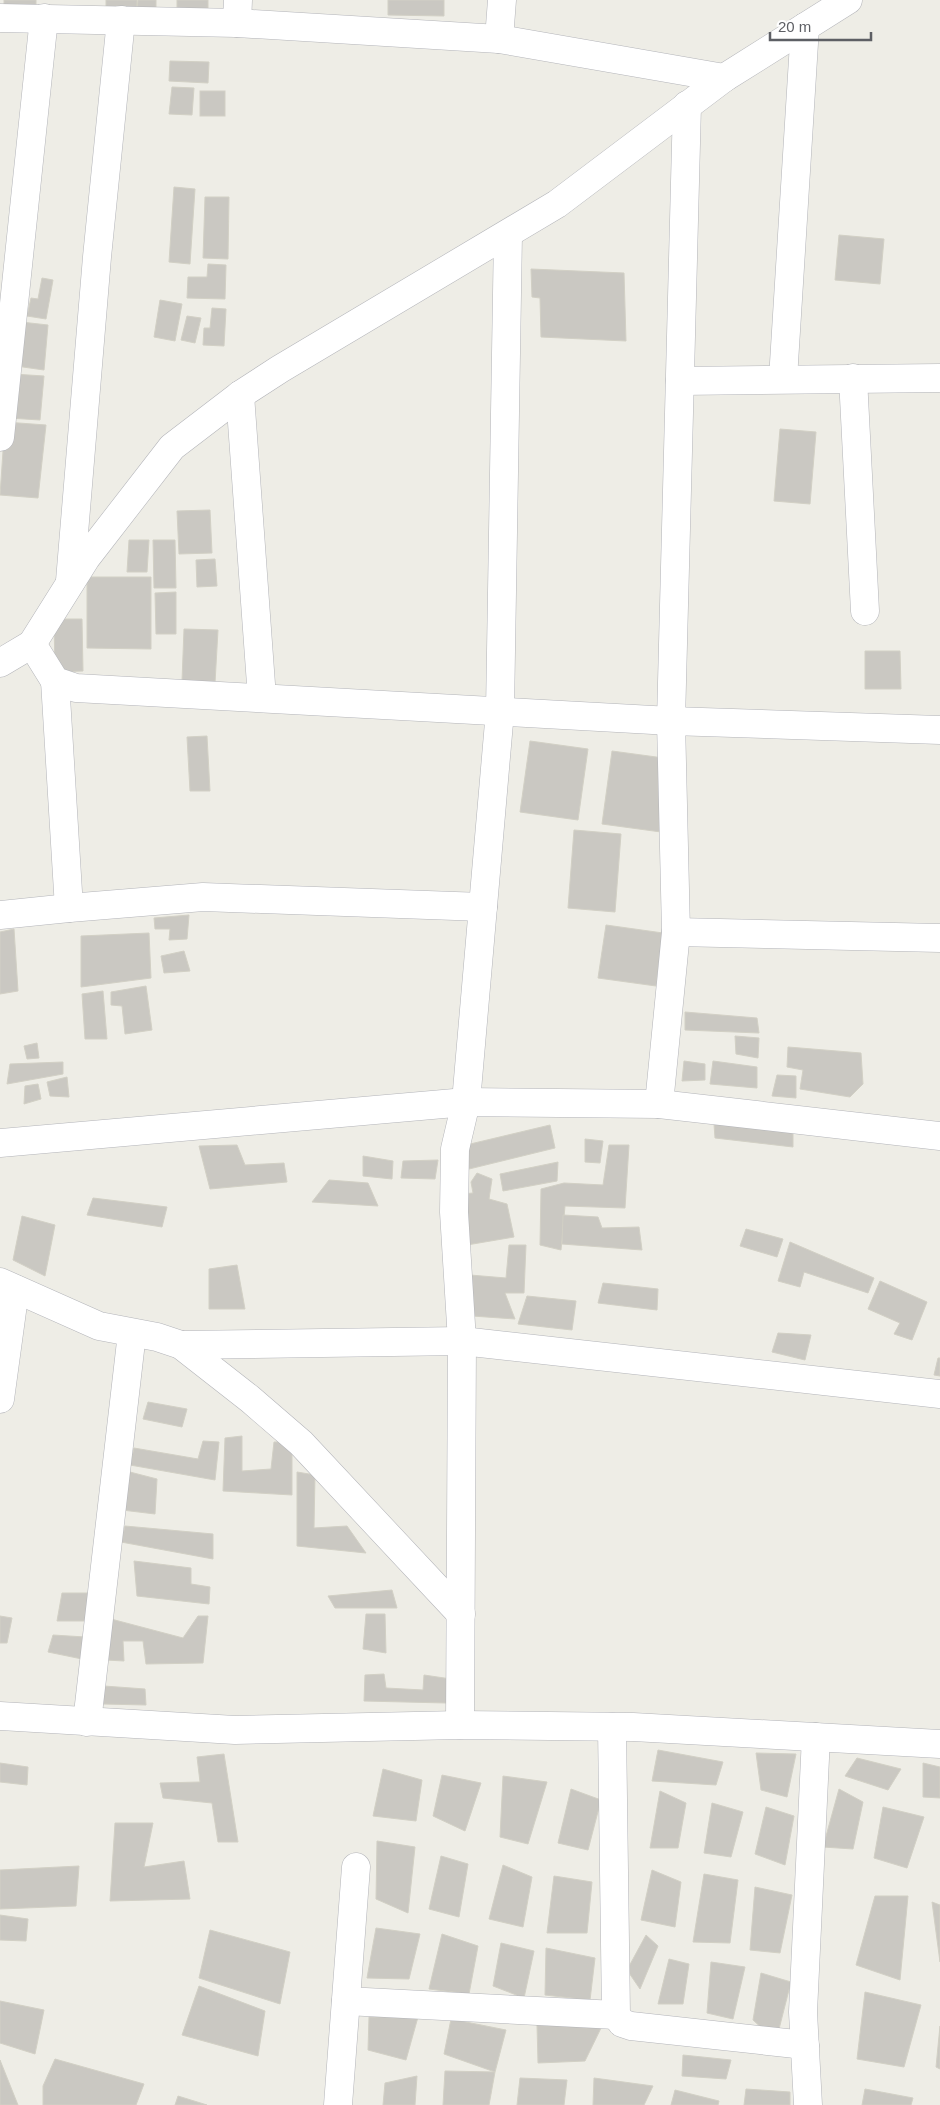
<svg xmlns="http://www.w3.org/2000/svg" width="940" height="2105" font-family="Helvetica,sans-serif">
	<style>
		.building { fill: #cac8c2; stroke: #d2d0c5 }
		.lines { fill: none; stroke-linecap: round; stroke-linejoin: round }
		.minor-casing { stroke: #b3b4b9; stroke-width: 29 }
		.minor { stroke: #fff; stroke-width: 28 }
	</style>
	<rect width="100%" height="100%" fill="#eeede6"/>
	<!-- building -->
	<g class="building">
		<rect x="4" y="0" width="32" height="7"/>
		<polygon points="106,0 137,0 137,8 106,9"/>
		<polygon points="138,0 156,0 156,9 137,8"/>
		<polygon points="177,0 208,0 208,9 177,11"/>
		<polygon points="388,0 444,0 444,16 388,15"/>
		<polygon points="170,61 209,62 208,83 169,81"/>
		<polygon points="172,87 194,88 192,115 169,114"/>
		<rect x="200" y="91" width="25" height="25"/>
		<polygon points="174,187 195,189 190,264 169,262"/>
		<polygon points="205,197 229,197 228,259 203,258"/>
		<polygon points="839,235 884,239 880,284 835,280"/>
		<polygon points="208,264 226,265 225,299 187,298 188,277 207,277"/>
		<polygon points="531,269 624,273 626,341 541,337 540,298 532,297"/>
		<polygon points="42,278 53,280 46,319 27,316 31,298 38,299"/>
		<polygon points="160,300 182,304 175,341 154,337"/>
		<polygon points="212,308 226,309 224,346 203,345 204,328 210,328"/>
		<polygon points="187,316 201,318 195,343 181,340"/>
		<polygon points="21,322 48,325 44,370 16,366"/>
		<polygon points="13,374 44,376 40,420 9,418"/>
		<polygon points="5,422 46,425 38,498 0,495"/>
		<polygon points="780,429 816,432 810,504 774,501"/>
		<polygon points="210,510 212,553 179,554 177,511"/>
		<polygon points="129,540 149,540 147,572 127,572"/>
		<polygon points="153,540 175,540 176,588 154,588"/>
		<polygon points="215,559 217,586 197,587 196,560"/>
		<polygon points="87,577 151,577 151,649 87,648"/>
		<polygon points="176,592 176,634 156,634 155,593"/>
		<polygon points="54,619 82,619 83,671 55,672"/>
		<polygon points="184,629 218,630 215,683 182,681"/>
		<polygon points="865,651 900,651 901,689 865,689"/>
		<polygon points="207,736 210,791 190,791 187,737"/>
		<polygon points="530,741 588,749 578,820 520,812"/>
		<polygon points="612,751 671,759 661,832 602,824"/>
		<polygon points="574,830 621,834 615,912 568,908"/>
		<polygon points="189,915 187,939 169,940 170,929 155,929 154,918"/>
		<polygon points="606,925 663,933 656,986 598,978"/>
		<polygon points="14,929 18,991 0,994 0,932"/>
		<polygon points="149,933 151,978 81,987 81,936"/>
		<polygon points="184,951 190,971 164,973 161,956"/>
		<polygon points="146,986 152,1030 125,1034 122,1006 111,1005 111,992"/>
		<polygon points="103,991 107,1039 85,1039 82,994"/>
		<polygon points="685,1012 757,1018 759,1033 685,1030"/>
		<polygon points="735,1036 759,1038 758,1058 736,1054"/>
		<polygon points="37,1043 39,1058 27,1059 24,1046"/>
		<polygon points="788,1047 861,1053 863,1084 850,1097 800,1089 803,1070 787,1067"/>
		<polygon points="684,1061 705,1064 705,1080 682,1081"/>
		<polygon points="713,1061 757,1067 757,1088 710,1084"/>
		<polygon points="63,1062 63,1074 7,1084 10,1064"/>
		<polygon points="777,1075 796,1076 796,1098 772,1096"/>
		<polygon points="67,1077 69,1097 50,1096 47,1082"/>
		<polygon points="38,1084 41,1099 24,1104 25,1086"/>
		<polygon points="714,1124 793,1132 793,1147 715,1138"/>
		<polygon points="550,1125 555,1148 465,1170 466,1145"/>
		<polygon points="585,1139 603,1141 600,1163 585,1162"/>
		<polygon points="237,1145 245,1165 284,1163 287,1182 210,1189 199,1146"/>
		<polygon points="609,1145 629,1145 625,1208 565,1206 561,1250 540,1245 541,1189 564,1183 603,1185"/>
		<polygon points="363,1156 393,1161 392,1179 363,1176"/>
		<polygon points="438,1160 435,1179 401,1178 403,1161"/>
		<polygon points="558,1162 557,1181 503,1191 500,1174"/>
		<polygon points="477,1173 492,1179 489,1199 507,1204 514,1237 467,1245 462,1194 473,1193 471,1182"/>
		<polygon points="329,1180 368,1183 378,1206 312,1202"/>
		<polygon points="93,1198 167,1207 162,1227 87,1215"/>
		<polygon points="563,1215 598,1217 602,1228 639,1227 642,1250 562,1244"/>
		<polygon points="22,1216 55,1225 45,1276 13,1260"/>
		<polygon points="746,1229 783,1239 777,1257 740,1246"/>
		<polygon points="790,1242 874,1278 868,1293 804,1272 800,1287 778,1281"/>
		<polygon points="509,1245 526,1245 524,1293 505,1293 515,1319 472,1316 470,1275 506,1278"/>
		<polygon points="237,1265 245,1309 209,1309 209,1269"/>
		<polygon points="880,1281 927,1302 912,1340 894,1334 900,1323 868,1309"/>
		<polygon points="603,1283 658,1289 657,1310 598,1303"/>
		<polygon points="527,1296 576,1301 572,1330 518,1324"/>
		<polygon points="778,1333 811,1335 805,1360 772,1352"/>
		<polygon points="938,1358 940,1358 940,1376 934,1375"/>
		<polygon points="148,1402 187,1409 182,1427 143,1419"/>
		<polygon points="242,1436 242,1471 271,1469 274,1442 292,1442 292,1495 223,1491 225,1438"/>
		<polygon points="203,1441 219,1442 215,1480 130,1465 134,1448 198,1459"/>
		<polygon points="126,1471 157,1479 155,1514 122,1510"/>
		<polygon points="297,1472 315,1475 314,1528 347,1526 366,1553 297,1546"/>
		<polygon points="125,1526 213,1534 213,1559 121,1542"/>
		<polygon points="134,1561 191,1568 191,1584 210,1587 209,1604 137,1596"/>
		<polygon points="392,1590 397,1608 335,1608 328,1596"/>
		<polygon points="62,1593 93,1593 87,1621 57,1621"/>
		<polygon points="366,1614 385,1614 386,1653 363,1649"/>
		<polygon points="0,1616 12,1618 7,1643 0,1643"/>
		<polygon points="198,1616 208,1616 203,1663 146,1664 143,1641 123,1641 124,1661 106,1660 111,1619 183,1638"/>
		<polygon points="53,1635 85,1637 82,1659 48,1652"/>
		<polygon points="384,1674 386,1688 423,1690 424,1675 451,1679 446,1703 364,1701 365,1675"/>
		<polygon points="104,1686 145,1689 146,1705 103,1704"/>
		<polygon points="658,1750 723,1762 716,1785 652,1781"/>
		<polygon points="756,1753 796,1754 787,1797 761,1790"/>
		<polygon points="224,1754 238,1842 218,1842 212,1803 163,1798 160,1783 200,1782 197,1757"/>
		<polygon points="857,1758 901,1769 888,1790 845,1776"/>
		<polygon points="0,1763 28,1767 27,1785 0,1782"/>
		<polygon points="923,1763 940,1767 940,1798 923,1797"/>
		<polygon points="383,1769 422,1780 416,1821 373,1816"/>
		<polygon points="442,1775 481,1783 465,1831 433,1816"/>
		<polygon points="503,1776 547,1782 528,1844 500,1837"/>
		<polygon points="571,1789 601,1800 588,1850 558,1843"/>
		<polygon points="839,1789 863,1802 853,1849 823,1847"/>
		<polygon points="660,1791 686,1803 678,1848 650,1848"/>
		<polygon points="712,1803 743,1812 731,1857 704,1853"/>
		<polygon points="766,1807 794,1816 785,1865 755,1854"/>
		<polygon points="883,1807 924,1817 907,1868 874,1858"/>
		<polygon points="115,1823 153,1823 144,1867 184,1861 190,1899 110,1901"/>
		<polygon points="377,1841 415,1847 408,1913 376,1899"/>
		<polygon points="441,1856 468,1864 459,1917 429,1909"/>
		<polygon points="503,1865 532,1877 523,1927 489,1919"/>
		<polygon points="79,1866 76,1906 0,1909 0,1870"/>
		<polygon points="652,1870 681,1882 675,1927 641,1920"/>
		<polygon points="704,1874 738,1880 730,1943 693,1942"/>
		<polygon points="554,1876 592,1882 587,1933 547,1933"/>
		<polygon points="755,1887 792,1895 780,1953 750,1950"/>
		<polygon points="875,1896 908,1896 900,1980 856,1965"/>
		<polygon points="932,1902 940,1905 940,1962"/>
		<polygon points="0,1915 28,1919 26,1941 0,1940"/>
		<polygon points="376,1928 420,1934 409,1979 367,1978"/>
		<polygon points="210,1930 290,1952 280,2004 199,1978"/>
		<polygon points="442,1934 478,1946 469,1994 429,1989"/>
		<polygon points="646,1935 658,1946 640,1989 627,1970"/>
		<polygon points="501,1943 534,1951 524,1998 493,1986"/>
		<polygon points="546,1948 595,1958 590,2000 545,1995"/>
		<polygon points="669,1959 689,1964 683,2004 658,2004"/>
		<polygon points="711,1962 745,1967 733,2019 707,2013"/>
		<polygon points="761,1973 791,1982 776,2041 753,2020"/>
		<polygon points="199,1986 265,2011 258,2056 182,2035"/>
		<polygon points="865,1992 921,2005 904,2067 857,2059"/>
		<polygon points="0,2001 44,2010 35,2054 0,2043"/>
		<polygon points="369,2017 418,2017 406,2060 368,2050"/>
		<polygon points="451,2019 506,2030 495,2072 444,2054"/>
		<polygon points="537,2025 602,2026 585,2061 538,2063"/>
		<polygon points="940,2026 940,2069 936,2067"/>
		<polygon points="683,2055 731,2060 726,2079 682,2076"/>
		<polygon points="55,2059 144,2084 136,2105 43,2105 43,2086"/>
		<polygon points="0,2060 18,2105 0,2105"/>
		<polygon points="445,2071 495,2072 489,2105 443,2105"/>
		<polygon points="417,2076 415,2105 383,2105 385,2083"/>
		<polygon points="520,2078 567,2080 564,2105 517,2105"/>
		<polygon points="594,2078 653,2086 644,2105 593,2105"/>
		<polygon points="746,2089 790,2092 790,2105 744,2105"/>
		<polygon points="865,2089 913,2098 911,2105 862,2105"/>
		<polygon points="675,2090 719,2101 718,2105 671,2105"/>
		<polygon points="178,2096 207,2105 175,2105"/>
	</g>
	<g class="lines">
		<!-- minor casing -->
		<g class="minor-casing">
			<g id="minor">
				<polyline points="0,18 237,23 499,39 724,78"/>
				<polyline points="237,23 238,0"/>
				<polyline points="499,39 502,0"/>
				<polyline points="853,378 865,611"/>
				<polyline points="783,379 805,27"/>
				<polyline points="680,381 940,378"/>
				<polyline points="240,395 262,698"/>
				<polyline points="0,437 44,18"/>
				<polyline points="70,581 97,257 121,20"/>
				<polyline points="32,644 55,681 76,688 671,721 940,730"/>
				<polyline points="0,663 32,644 86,558 172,447 240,395 280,369 557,204 724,78 848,0"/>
				<polyline points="55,681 69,908"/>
				<polyline points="0,915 69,908 203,897 483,907"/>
				<polyline points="676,932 940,938"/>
				<polyline points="659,1104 676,932 671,721 687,105"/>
				<polyline points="0,1143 466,1102 659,1104 940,1136"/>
				<polyline points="0,1282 99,1326 157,1337 181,1345 250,1399 301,1443 461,1614"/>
				<polyline points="181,1345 462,1341 940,1394"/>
				<polyline points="0,1399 15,1289"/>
				<polyline points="0,1716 235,1730 460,1725 633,1727 940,1744"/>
				<polyline points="87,1722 132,1333"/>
				<polyline points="460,1725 462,1341 454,1212 455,1149 466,1102 500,711 508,234"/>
				<polyline points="612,1727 616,2015 622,2023 631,2026 805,2045"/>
				<polyline points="346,2001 616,2015"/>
				<polyline points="338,2105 356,1867"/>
				<polyline points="808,2105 803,2012 816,1737"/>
			</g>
		</g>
		<!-- minor -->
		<use href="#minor" class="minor"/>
	</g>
	<!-- scale -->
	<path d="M770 32v8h101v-8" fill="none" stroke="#5d5f64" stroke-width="2.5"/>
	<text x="778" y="32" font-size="15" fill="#5d5f64" stroke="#ffffff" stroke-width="4" paint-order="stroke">20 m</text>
</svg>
